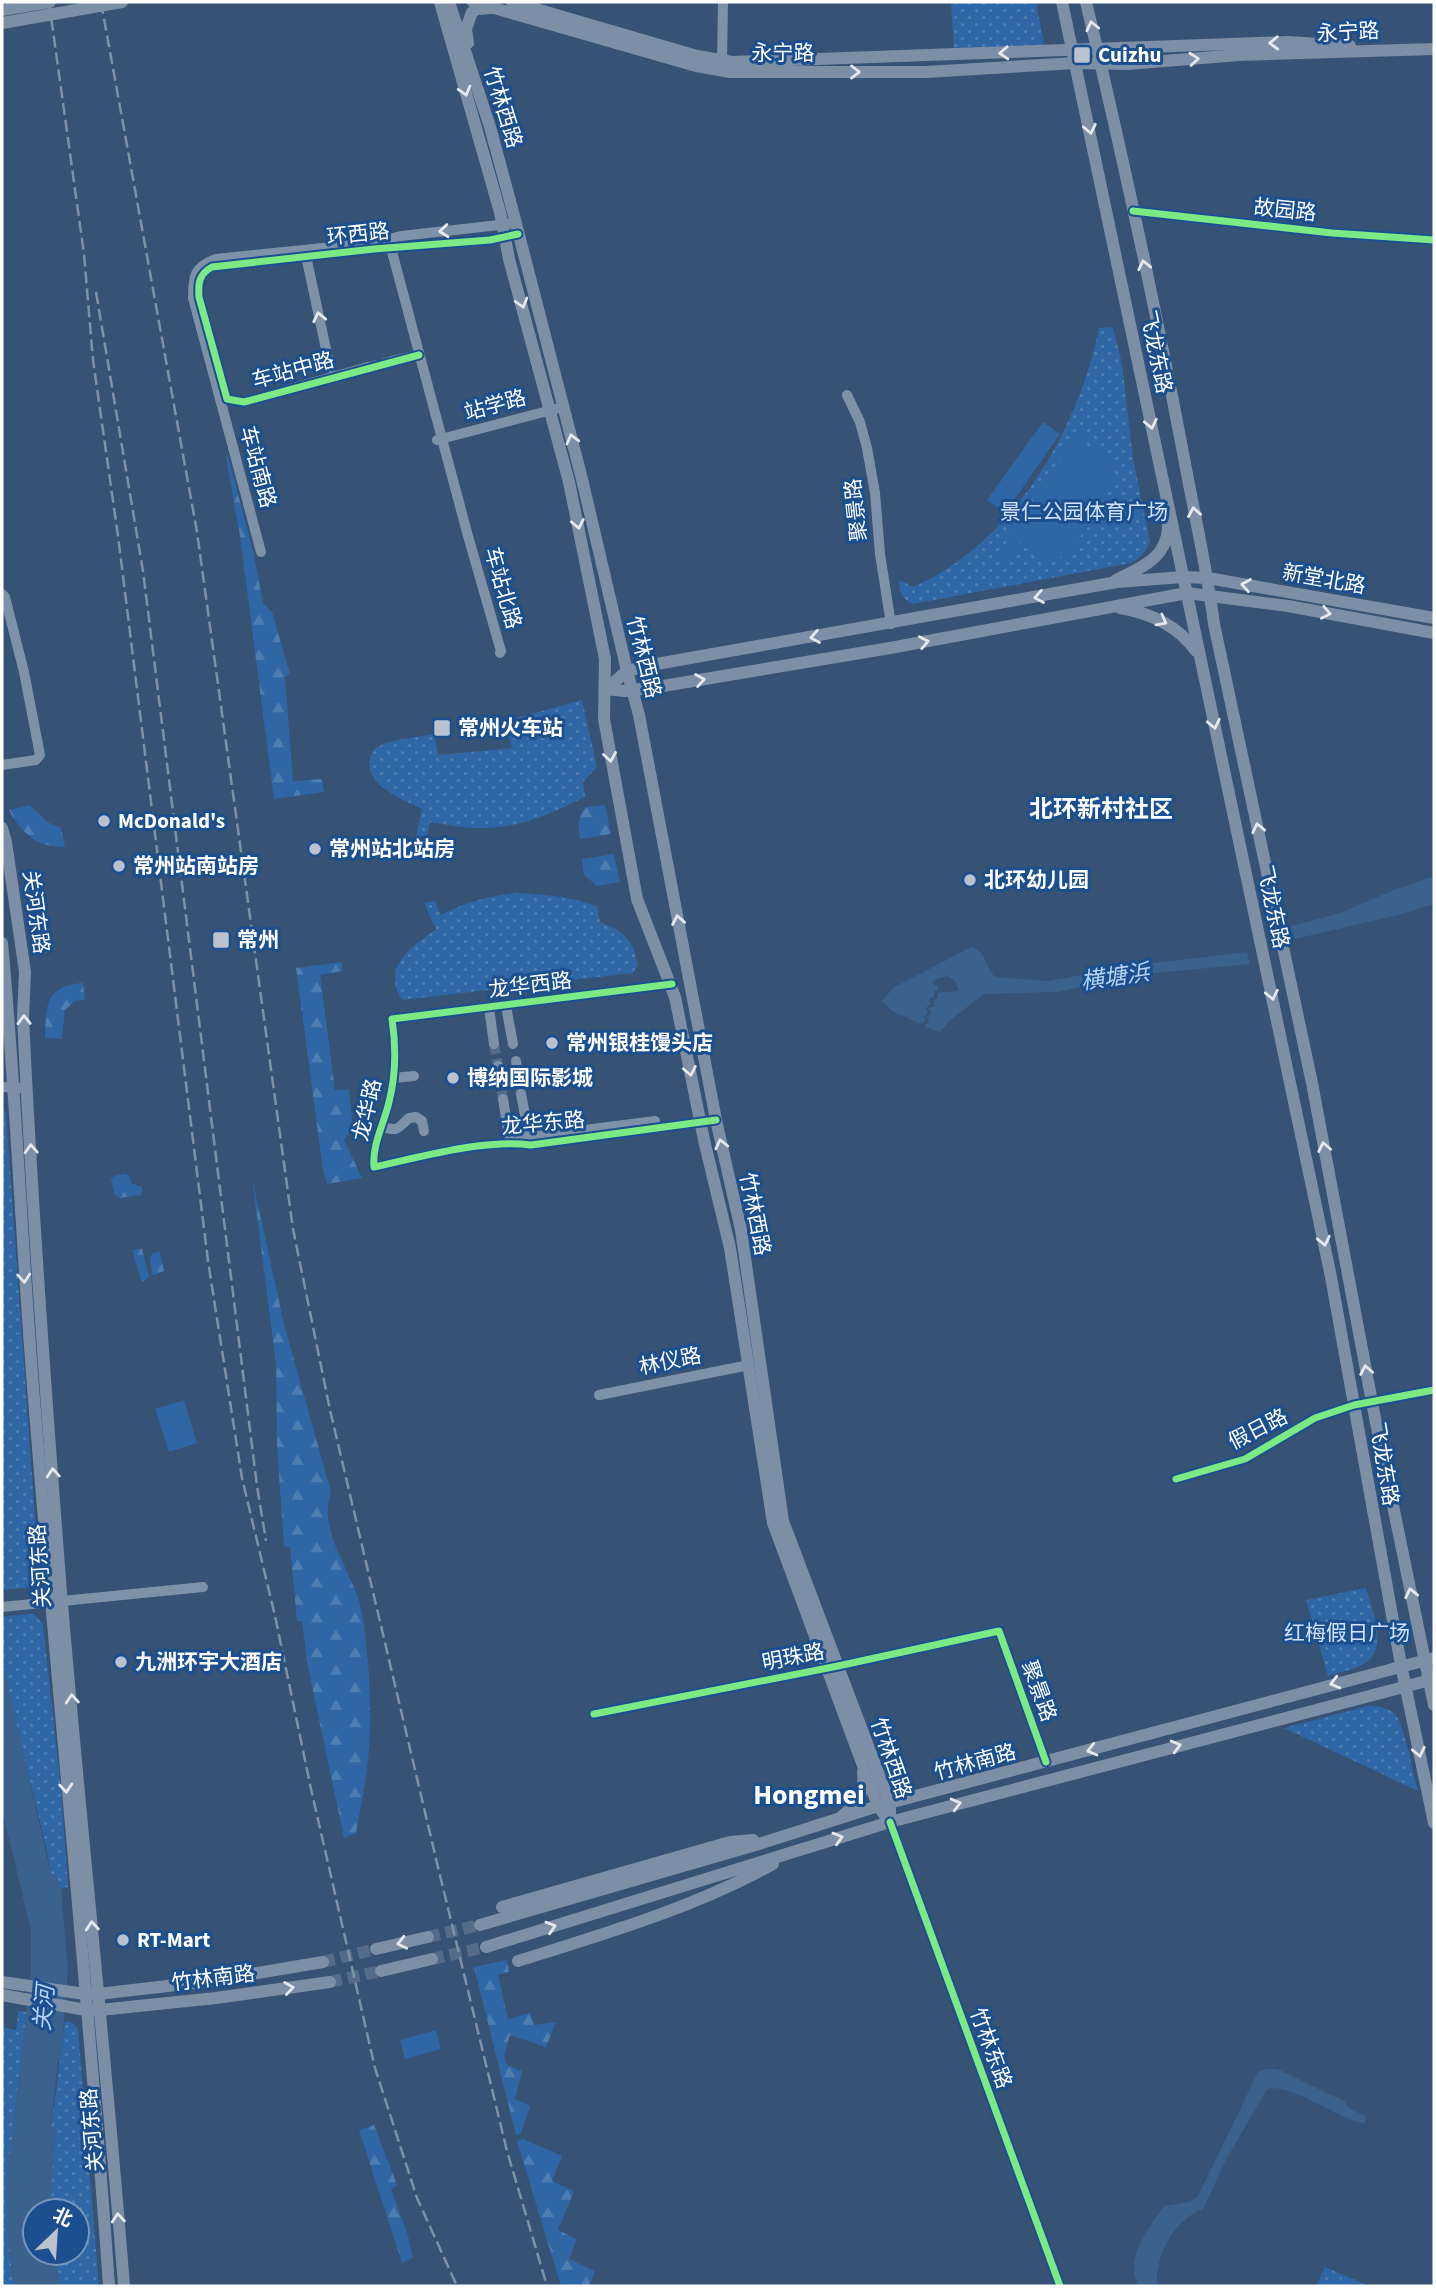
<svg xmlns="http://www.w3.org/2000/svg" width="1436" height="2288" font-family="'Source Sans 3','Noto Sans SC',sans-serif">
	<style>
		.forest { fill: url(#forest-firs) }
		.park { fill: url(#park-dots) }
		.pitch { fill: #2f66a5 }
		.water { fill: #3b618d }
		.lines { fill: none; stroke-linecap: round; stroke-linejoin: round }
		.minor-tunnel { stroke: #546c89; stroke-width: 10; stroke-dasharray: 10 5; stroke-linecap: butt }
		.major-tunnel { stroke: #546c89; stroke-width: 12; stroke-dasharray: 12 6; stroke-linecap: butt }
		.minor { stroke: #7d92a8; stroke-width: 10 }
		.major { stroke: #7d8ea7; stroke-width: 12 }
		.rail { stroke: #7e92a7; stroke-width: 2.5; stroke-dasharray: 12 5; stroke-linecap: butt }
		.cycleway-casing { stroke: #1b4f8f; stroke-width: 11 }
		.cycleway { stroke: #7ce984; stroke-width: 7 }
		.oneway { stroke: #e5e8ed }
		.oneway2 { stroke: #e5e9ee }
		.poi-dot { fill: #b9c2ce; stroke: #1b4f8f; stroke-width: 2.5 }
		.labels { text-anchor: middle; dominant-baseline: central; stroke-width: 6; stroke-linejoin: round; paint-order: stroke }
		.street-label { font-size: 21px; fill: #fff; stroke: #1b4f8f }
		.poi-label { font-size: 21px; font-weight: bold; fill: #fff; stroke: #1b4f8f; text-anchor: start }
		.park-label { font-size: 21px; fill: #cfe3fa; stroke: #1b4f8f }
		.water-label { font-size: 23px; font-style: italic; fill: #b5d3f5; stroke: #1b4f8f }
		.quarter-label { font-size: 24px; font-weight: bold; fill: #fff; stroke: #1b4f8f }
		.district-label { font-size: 28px; font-weight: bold; fill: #fff; stroke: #1b4f8f }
	</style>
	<defs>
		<pattern id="forest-firs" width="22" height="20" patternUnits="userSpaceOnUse" patternTransform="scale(1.75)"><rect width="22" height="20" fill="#2f66a5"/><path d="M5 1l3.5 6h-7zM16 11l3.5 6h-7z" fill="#4e7db2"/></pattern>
		<pattern id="park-dots" width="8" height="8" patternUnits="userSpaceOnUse" patternTransform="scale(1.75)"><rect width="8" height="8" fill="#2f66a5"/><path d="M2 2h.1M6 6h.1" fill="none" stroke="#4e7db2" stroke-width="1.8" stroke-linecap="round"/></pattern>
	</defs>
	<rect width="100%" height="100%" fill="#365274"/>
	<!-- forest -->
	<g class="forest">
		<polygon points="228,456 254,555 263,603 272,612 290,674 285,677 293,781 322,779 324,792 274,799 240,536 226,458"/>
		<path d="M29,805l20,18 12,5 4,19c-27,1 -44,-14 -56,-37z"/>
		<path d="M605,805l6,29 -31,5c-2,-15 -3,-21 6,-32z"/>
		<polygon points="614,854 620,882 597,886 584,875 582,859"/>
		<polygon points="342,962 342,971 320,975 335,1090 349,1089 353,1128 344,1140 362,1178 327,1184 323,1170 296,968"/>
		<path d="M83,983l2,17 -10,1 -10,9 -3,29 -17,-1c1,-33 0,-52 38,-55z"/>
		<polygon points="126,1174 130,1177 131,1183 142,1187 142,1195 119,1198 114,1194 111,1179 114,1176"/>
		<path d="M252,1178l32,146 47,168c-13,36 16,72 27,106 6,17 7,35 9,53 3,36 5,72 1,108 -2,25 -8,50 -12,74l-12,5 -37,-176 -5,-41h-5l-7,-74 -6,-1 -7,-99 -1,-83z"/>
		<polygon points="142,1249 149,1277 142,1282 132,1250"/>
		<polygon points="160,1252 164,1271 155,1275 152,1274 150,1258 153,1253"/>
		<polygon points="507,1960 509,1972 498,1975 508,2019 530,2013 534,2025 556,2022 546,2047 510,2035 504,2055 507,2065 522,2071 515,2099 530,2106 521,2134 516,2135 474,1967"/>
		<polygon points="374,2125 397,2185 391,2189 408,2236 413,2258 402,2263 359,2130"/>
		<polygon points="523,2139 562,2156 552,2181 574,2191 558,2230 577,2239 569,2259 595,2271 589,2286 561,2286 517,2141"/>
	</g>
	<!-- park -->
	<g class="park">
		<polygon points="951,2 1036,2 1044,43 1040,48 954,49"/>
		<path d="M1113,327l9,37 11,94 17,83c-4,11 -9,17 -19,22l-218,41c-12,-6 -13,-11 -14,-24l14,7c100,-44 165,-156 186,-259z"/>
		<path d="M582,700l15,67 -14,15 2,15c-59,30 -90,38 -155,25l-3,14h-11l6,-27c-19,-9 -58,-24 -52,-50 1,-6 4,-11 9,-13 14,-7 40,-9 55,-12l4,21 74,-7 -7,-27z"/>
		<path d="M516,893c29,1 54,4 81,13l3,16c26,11 32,16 38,43l-5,8 -231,27c-21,-33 9,-53 34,-71l-12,-26 11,-2 6,14c25,-13 48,-19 75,-22z"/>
		<polygon points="2,1108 6,1113 36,1533 42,1577 40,1584 33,1587 2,1590"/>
		<path d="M1366,1588c6,23 24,60 -2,76 -10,6 -25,8 -36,12l-22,-76z"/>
		<polygon points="28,1614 34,1614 43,1624 61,1789 68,1887 61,1889 54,1875 51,1874 46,1846 5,1679 2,1660 2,1617"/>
		<path d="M1368,1706c10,0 19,1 27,8 10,11 18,60 23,77l-134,-63z"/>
		<path d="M18,2011l9,1c-10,91 -27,184 -13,274h-12v-259l14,3z"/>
		<polygon points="65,2021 73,2023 78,2029 99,2286 59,2286 55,2253 77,2253 77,2211 50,2211 49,2207 55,2129 51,2128"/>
		<polygon points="1325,2267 1369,2286 1316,2286"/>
	</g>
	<!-- pitch -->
	<g class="pitch">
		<polygon points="1043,422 1060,434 1005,513 987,500"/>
		<path d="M1078,430l9,6 -7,12c10,-1 18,1 25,8 21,18 -1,44 -13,62 -17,29 -40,66 -70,21l-14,21 -10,-5z"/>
		<polygon points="184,1400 197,1443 169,1452 155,1409"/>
		<polygon points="436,2030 441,2049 405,2059 400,2040"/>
	</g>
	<!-- water -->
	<g class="water">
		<polygon points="1434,876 1434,904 1398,915 1295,939 1291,926 1340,913 1394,890"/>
		<path d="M971,947c16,4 14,20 24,30l53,4 90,-16 109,-13 3,12 -104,10 -89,18 -73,2 -35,27 -9,11 -16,-6 5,-4 -2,-5 5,-3 -3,-6 6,-2 -2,-6 5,-1v-6c7,-2 13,0 21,-3l-4,-9 -8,-5 -13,4 -2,4 5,1 1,4 -4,2v5l-5,3 2,5 -5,4 2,5 -4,3 1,5 -4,3 -29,-13 -10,-10 11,-13z"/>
		<polygon points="2,1660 51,1874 54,1875 61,1889 68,1970 61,2060 58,2061 51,2127 55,2128 50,2211 35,2211 35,2253 55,2253 59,2286 14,2286 8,2230 7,2181 31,1974 31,1930 2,1810"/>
		<path d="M1265,2069h12l67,32 4,6 18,10 -1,7c-24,-4 -76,-42 -98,-35l-41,71 -23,49c-30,11 -48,48 -46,77h-18c-16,-28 10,-58 25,-80l25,-4 9,-6 60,-124z"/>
	</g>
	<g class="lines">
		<!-- minor-tunnel -->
		<g class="minor-tunnel">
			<polyline points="368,367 392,361"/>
			<polyline points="494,1044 498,1066"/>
			<polyline points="518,1074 521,1094"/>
			<polyline points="499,1076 503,1099"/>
		</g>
		<!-- major-tunnel -->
		<g class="major-tunnel">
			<polyline points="428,1937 480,1925"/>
			<polyline points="432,1959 486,1947"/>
			<polyline points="323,1962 376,1949"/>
			<polyline points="330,1982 381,1971"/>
		</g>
		<!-- minor -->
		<g class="minor">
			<polyline points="722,60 723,2"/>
			<polyline points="1133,211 1332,233 1434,240"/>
			<polyline points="387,243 391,248 468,536 501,651 500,653"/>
			<polyline points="364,250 490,240 510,236"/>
			<polyline points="306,256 332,377"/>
			<polyline points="205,271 212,267 280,259"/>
			<polyline points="392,361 419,355"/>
			<polyline points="220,375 227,399 244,402 368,367"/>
			<polyline points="847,395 860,422 867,448 875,493 880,554 891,624"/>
			<polyline points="437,440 563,407"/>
			<path d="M261,552l-68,-254c0,-22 1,-31 23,-39l156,-16 29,-7 107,-12"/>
			<polyline points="2,594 5,597 24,672 40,755 36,760 2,765"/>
			<path d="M672,984l-280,35c4,27 4,56 -3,83 -5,22 -17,42 -15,65 48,-10 108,-28 157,-22l185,-25"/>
			<polyline points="506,1006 513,1044"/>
			<polyline points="489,1008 494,1044"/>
			<polyline points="516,1061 518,1074"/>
			<polyline points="498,1066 499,1076"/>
			<polyline points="393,1078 414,1076"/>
			<polyline points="2,1087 20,1088"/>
			<polyline points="521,1094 530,1141"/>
			<polyline points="503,1099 510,1143 530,1137 655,1121"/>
			<path d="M381,1127c18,4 15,3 28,-9l7,-1 6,4 2,10"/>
			<polyline points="599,1395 749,1365"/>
			<polyline points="1176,1479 1245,1459 1315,1418 1354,1405 1434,1390"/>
			<polyline points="2,1607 203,1587"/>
			<polyline points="594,1714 838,1666 999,1631 1046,1762"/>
			<polyline points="890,1822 1060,2286"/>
		</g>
		<!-- major -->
		<g class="major">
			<polyline points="440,2 500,212 509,259 569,482 605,659 604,719 637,899 675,997 704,1140 730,1248 773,1523 878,1806 890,1822"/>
			<polyline points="449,2 490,127 512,208 582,479 627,671 639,715 716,1120 741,1230 783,1521 890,1804 890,1822"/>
			<polyline points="473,2 696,66 730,72 926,72 1075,63 1127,64 1239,55 1434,49"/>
			<polyline points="512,2 697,56 732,62 1288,42 1350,46"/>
			<polyline points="1062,2 1331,1277 1401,1665 1434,1823"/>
			<path d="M1086,2c36,151 69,303 98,456 10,55 23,110 30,166l98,459 63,335 59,287"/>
			<polyline points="2,10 50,2"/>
			<polyline points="2,23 122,2"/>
			<polyline points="468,43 466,29 472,12 478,9 491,8"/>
			<path d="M1116,580c27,-13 53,-23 52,-57"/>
			<path d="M1120,608c31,5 57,17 76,43"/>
			<polyline points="606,689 627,671 651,665 1117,582 1183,577 1208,578 1434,618"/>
			<polyline points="606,689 624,691 651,688 890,648 1187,593 1288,606 1434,633"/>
			<path d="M2,828l4,14 19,130 -2,45c9,192 23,383 38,575 19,231 45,462 63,694"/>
			<path d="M2,943c15,159 20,320 34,480 23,287 53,575 73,863"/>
			<path d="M842,1816c16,-12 23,-24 21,-44"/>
			<polyline points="502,1907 730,1842 753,1840"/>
			<polyline points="480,1925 759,1844 878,1806 1434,1658"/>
			<polyline points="486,1947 890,1822 1434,1679"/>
			<polyline points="376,1949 428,1937"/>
			<path d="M518,1961c86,-27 175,-53 255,-97"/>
			<polyline points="381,1971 432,1959"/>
			<polyline points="2,1982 85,1994 98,1994 211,1981 323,1962"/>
			<polyline points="2,1995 86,2010 100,2010 216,1998 330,1982"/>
		</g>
		<!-- rail -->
		<g class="rail">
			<polyline points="49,2 84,254 93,360 118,536 208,1261 242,1478 275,1616 311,1789 375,2068 417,2198 457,2286"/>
			<polyline points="101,2 197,532 293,1229 330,1410 437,1863 507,2151 547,2286"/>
			<polyline points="96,292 143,571 257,1486 266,1541"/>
		</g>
		<!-- cycleway casing -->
		<g class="cycleway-casing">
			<g id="cycleway">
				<polyline points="1133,211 1332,233 1434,240"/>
				<path d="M419,355l-175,47 -17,-3 -28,-102c-1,-14 0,-23 13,-30l162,-18 116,-9 28,-6"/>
				<path d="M672,984l-280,35c4,27 4,56 -3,83 -5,22 -17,42 -15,65 48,-10 108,-28 157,-22l185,-25"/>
				<polyline points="1176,1479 1245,1459 1315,1418 1354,1405 1434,1390"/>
				<polyline points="594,1714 838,1666 999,1631 1046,1762"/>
				<polyline points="890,1822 1060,2286"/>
			</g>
		</g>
		<!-- cycleway -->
		<use href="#cycleway" class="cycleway"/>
	</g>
	<!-- one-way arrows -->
	<defs><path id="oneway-chevron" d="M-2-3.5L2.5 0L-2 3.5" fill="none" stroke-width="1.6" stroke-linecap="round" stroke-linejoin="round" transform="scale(1.75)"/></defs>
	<g class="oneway">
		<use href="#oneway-chevron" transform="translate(1092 26) rotate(-103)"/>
		<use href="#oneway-chevron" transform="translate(1274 43) rotate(178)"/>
		<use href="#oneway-chevron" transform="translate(1004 53) rotate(177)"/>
		<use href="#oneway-chevron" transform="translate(1194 59) rotate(-5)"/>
		<use href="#oneway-chevron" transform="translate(855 72)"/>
		<use href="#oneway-chevron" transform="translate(465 91) rotate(74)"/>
		<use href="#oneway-chevron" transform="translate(1090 129) rotate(78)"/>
		<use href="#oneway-chevron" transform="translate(1144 265) rotate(-102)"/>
		<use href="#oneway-chevron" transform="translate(522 303) rotate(74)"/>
		<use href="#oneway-chevron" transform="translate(1151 424) rotate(78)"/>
		<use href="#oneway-chevron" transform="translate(572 439) rotate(-105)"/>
		<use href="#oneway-chevron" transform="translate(1194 512) rotate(-100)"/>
		<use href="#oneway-chevron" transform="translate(578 524) rotate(79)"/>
		<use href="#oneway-chevron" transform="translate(1246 585) rotate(-170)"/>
		<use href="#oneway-chevron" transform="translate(1039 597) rotate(170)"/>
		<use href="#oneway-chevron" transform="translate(1326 613) rotate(11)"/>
		<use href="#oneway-chevron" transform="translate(1162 621) rotate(28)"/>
		<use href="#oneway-chevron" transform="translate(815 637) rotate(170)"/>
		<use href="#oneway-chevron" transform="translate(924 642) rotate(-11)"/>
		<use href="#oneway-chevron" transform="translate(700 680) rotate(-10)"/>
		<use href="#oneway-chevron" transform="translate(1214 724) rotate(78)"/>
		<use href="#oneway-chevron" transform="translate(610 757) rotate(81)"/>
		<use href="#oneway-chevron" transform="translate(1258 828) rotate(-102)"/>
		<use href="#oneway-chevron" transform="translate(678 920) rotate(-100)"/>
		<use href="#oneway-chevron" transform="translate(1272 995) rotate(78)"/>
		<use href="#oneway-chevron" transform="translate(24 1020) rotate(-91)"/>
		<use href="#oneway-chevron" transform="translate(690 1071) rotate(79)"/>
		<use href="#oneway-chevron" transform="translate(721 1144) rotate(-103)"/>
		<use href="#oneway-chevron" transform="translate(1324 1147) rotate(-101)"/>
		<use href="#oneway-chevron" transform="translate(31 1149) rotate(-93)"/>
		<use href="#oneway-chevron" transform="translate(1324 1241) rotate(78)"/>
		<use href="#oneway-chevron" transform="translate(24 1278) rotate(86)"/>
		<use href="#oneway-chevron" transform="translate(1366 1370) rotate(-101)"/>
		<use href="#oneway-chevron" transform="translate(53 1473) rotate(-94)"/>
		<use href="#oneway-chevron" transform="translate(1411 1593) rotate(-102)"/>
		<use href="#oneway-chevron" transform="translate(1335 1683) rotate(165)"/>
		<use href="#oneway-chevron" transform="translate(72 1699) rotate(-95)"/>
		<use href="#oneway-chevron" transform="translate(1176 1746) rotate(-15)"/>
		<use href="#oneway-chevron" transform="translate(1092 1750) rotate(165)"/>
		<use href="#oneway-chevron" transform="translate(1419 1752) rotate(78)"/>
		<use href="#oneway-chevron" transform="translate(66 1788) rotate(85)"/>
		<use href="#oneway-chevron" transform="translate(956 1804) rotate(-15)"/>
		<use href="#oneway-chevron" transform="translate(838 1838) rotate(-17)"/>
		<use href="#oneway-chevron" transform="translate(92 1926) rotate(-95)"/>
		<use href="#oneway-chevron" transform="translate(551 1927) rotate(-17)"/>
		<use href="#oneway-chevron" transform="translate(402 1943) rotate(167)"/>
		<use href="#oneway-chevron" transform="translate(289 1988) rotate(-8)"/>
		<use href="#oneway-chevron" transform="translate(118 2218) rotate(-95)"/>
	</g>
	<g class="oneway2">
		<use href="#oneway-chevron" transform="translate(444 231) rotate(174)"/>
		<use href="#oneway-chevron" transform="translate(319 317) rotate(-102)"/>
	</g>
	<!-- markers -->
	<g class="poi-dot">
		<rect x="1073" y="46" width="18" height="18" rx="3.5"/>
		<rect x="433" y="719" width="18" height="18" rx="3.5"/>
		<circle cx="104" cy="821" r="7"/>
		<circle cx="315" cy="849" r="7"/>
		<circle cx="119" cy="866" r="7"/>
		<circle cx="970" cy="880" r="7"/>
		<rect x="212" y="931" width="18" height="18" rx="3.5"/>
		<circle cx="552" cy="1043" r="7"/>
		<circle cx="453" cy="1078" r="7"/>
		<circle cx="121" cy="1662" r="7"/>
		<circle cx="123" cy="1940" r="7"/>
	</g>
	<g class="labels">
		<!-- street labels -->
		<g class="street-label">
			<text transform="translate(1348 32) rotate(-3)">永宁路</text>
			<text x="783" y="53">永宁路</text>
			<text transform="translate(503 107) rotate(73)">竹林西路</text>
			<text transform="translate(1285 210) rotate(6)">故园路</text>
			<text transform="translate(358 234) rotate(-6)">环西路</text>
			<text transform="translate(1156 352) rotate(78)">飞龙东路</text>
			<text transform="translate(293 370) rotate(-15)">车站中路</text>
			<text transform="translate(495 405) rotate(-15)">站学路</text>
			<text transform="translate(258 467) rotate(75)">车站南路</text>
			<text transform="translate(856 510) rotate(-96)">聚景路</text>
			<text transform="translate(1324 579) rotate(10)">新堂北路</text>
			<text transform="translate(503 588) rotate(74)">车站北路</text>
			<text transform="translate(644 657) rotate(76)">竹林西路</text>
			<text transform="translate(1273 907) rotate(78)">飞龙东路</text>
			<text transform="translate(36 912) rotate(82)">关河东路</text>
			<text transform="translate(530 985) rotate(-7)">龙华西路</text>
			<text transform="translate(367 1110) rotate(-77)">龙华路</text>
			<text transform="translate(543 1123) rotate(-5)">龙华东路</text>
			<text transform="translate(755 1214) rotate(79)">竹林西路</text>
			<text transform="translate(670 1361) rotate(-11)">林仪路</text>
			<text transform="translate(1258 1429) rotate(-27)">假日路</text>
			<text transform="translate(1384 1464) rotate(80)">飞龙东路</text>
			<text transform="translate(40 1566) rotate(-94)">关河东路</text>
			<text transform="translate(793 1657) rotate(-11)">明珠路</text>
			<text transform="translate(1039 1691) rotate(70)">聚景路</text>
			<text transform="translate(891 1758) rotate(71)">竹林西路</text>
			<text transform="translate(975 1762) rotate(-15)">竹林南路</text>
			<text transform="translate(213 1978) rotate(-7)">竹林南路</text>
			<text transform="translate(991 2048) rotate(70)">竹林东路</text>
			<text transform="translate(92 2130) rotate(-95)">关河东路</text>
		</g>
		<!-- poi labels -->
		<g class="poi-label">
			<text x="1098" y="55">Cuizhu</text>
			<text x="458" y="728">常州火车站</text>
			<text x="118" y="821">McDonald's</text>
			<text x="329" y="849">常州站北站房</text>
			<text x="133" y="866">常州站南站房</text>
			<text x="984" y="880">北环幼儿园</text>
			<text x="237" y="940">常州</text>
			<text x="566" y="1043">常州银桂馒头店</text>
			<text x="467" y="1078">博纳国际影城</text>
			<text x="135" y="1662">九洲环宇大酒店</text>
			<text x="137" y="1940">RT-Mart</text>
		</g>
		<!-- park labels -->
		<g class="park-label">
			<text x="1084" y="512">景仁公园体育广场</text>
			<text x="1347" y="1633">红梅假日广场</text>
		</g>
		<!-- water labels -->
		<g class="water-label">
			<text transform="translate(1115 977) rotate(-8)">横塘浜</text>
			<text transform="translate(44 2008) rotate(-85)">关河</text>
		</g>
		<!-- quarter labels -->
		<g class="quarter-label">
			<text x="1101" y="809">北环新村社区</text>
		</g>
		<!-- district labels -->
		<g class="district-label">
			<text x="809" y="1795">Hongmei</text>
		</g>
	</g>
	<!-- border -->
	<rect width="1436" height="2288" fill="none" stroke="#ffffff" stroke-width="7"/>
	<!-- north arrow -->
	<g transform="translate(56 2232) rotate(25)"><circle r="33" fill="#1b4f8f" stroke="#7695bc" stroke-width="2"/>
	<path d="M0-5L12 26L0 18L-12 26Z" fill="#b9c2ce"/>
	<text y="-10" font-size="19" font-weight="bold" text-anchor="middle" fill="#ffffff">北</text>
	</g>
</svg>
